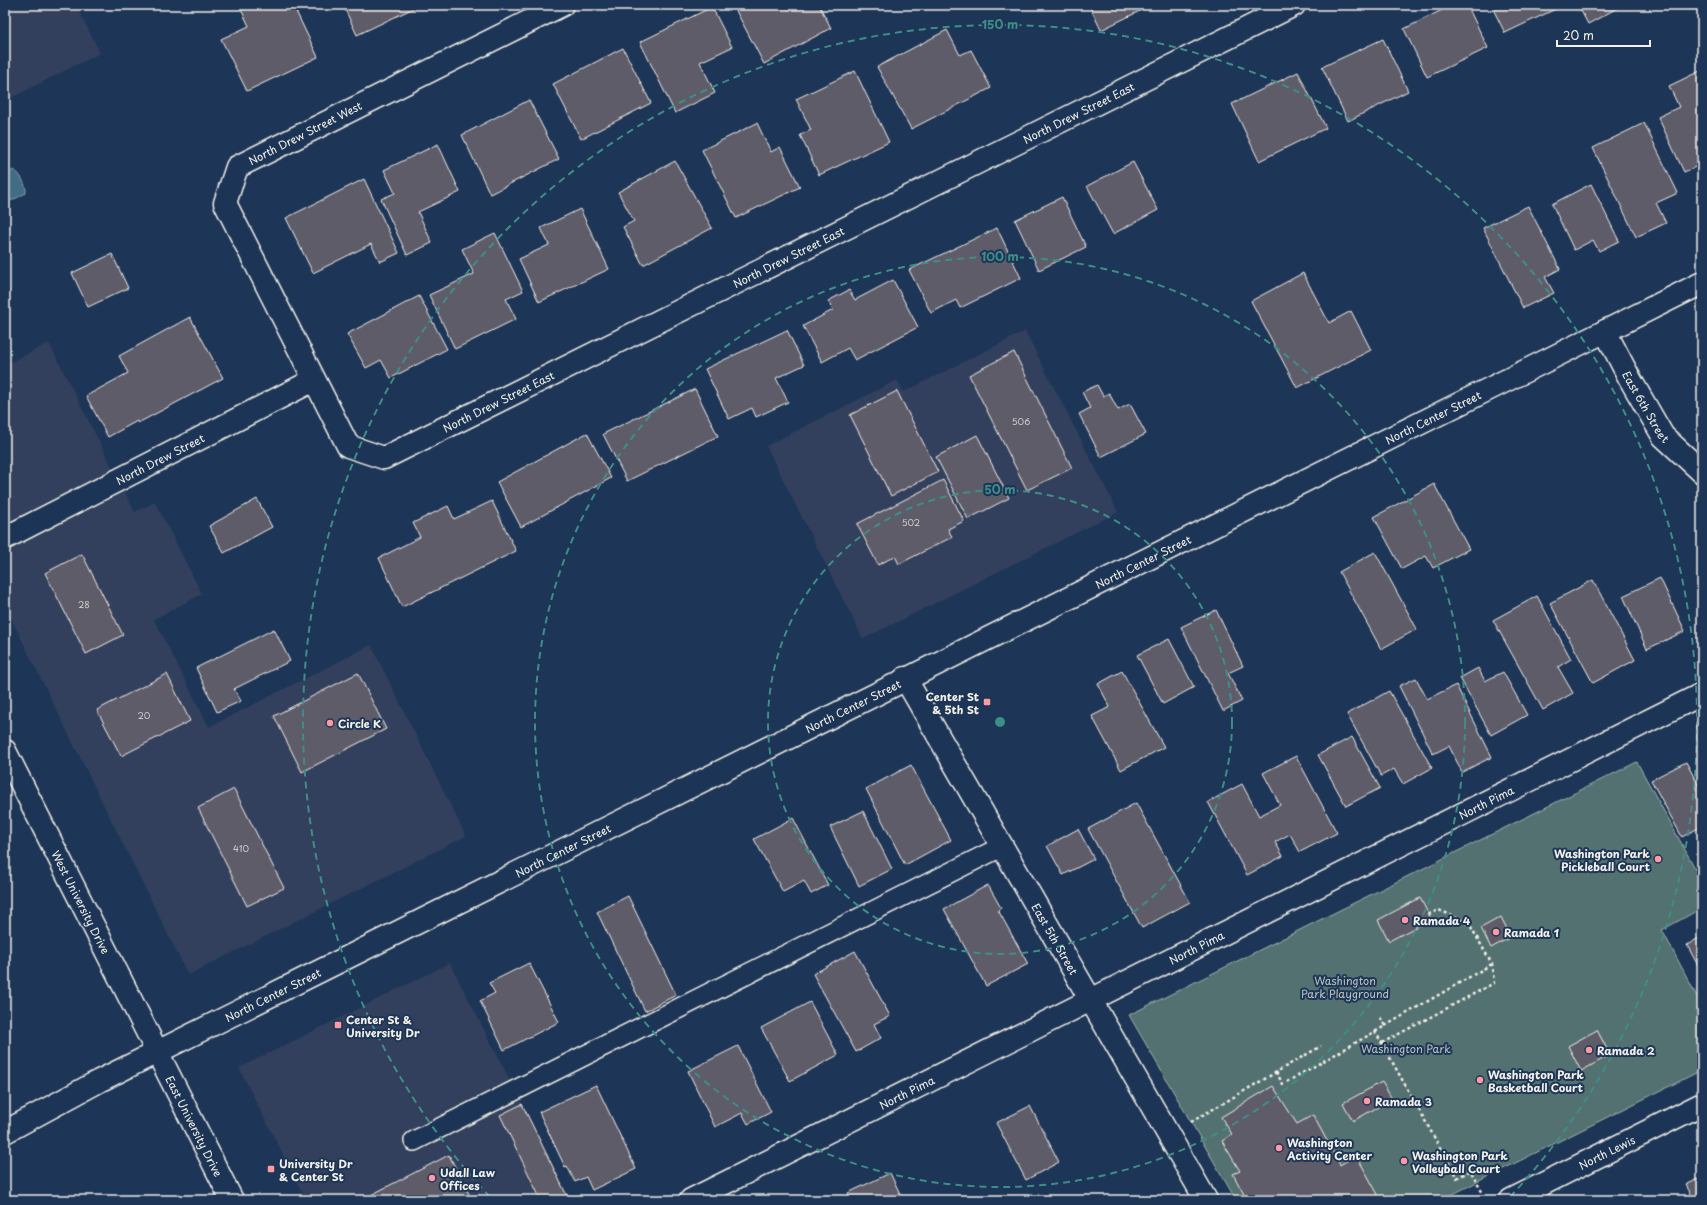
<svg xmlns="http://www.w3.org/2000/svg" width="1707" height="1205" font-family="'Playpen Sans',sans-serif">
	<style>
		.built { fill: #31415d }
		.green { fill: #537170; stroke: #a4b1ac }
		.water { fill: #406c84; stroke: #88a1ac }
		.building { fill: #5f5c6b; stroke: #f4f1e8 }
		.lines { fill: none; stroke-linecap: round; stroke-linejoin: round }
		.lane-casing { stroke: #f4f1e8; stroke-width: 22 }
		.street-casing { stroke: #f4f1e8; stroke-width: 25 }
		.secondary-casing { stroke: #f4f1e8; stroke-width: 25 }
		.path { stroke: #f4f1e8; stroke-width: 2.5; stroke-dasharray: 3 3; stroke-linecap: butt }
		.lane { stroke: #1d3557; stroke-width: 19 }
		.street { stroke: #1d3557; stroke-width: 22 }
		.secondary { stroke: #1d3557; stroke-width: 22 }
		.ring { fill: none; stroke: #3d8f86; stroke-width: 2; stroke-dasharray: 7 5 }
		.poi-dot { fill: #ff9aa2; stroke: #1d3557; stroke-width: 1.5 }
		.labels { text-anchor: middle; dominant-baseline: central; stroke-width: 4; stroke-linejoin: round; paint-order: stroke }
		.number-label { font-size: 9px; fill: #cfccc9 }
		.street-label { font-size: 11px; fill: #f4f1e8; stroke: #1d3557 }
		.poi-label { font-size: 11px; font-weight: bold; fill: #f4f1e8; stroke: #1d3557; text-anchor: start }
		.park-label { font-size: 11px; fill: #bcc4be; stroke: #1d3557 }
		.centre { fill: #3d8f86; stroke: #1d3557; stroke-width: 2 }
		.ring-label { font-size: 12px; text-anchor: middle; font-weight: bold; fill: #3d8f86; stroke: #1d3557; stroke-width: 4; stroke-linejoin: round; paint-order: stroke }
	</style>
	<rect width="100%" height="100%" fill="#1d3557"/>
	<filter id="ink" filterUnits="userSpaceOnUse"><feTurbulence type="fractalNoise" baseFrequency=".025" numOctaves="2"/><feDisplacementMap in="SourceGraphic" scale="8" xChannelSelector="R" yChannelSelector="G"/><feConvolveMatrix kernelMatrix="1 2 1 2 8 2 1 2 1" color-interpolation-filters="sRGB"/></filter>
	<g filter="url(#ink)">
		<!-- built -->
		<g class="built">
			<polygon points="5,5 76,5 100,53 5,101"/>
			<polygon points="1025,331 1118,512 863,639 766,446 897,380 904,392"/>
			<polygon points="49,343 135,512 155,502 202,594 154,619 209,727 371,645 466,836 188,975 5,606 5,365"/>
			<polygon points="450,963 571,1200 306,1200 239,1068"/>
		</g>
		<!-- green -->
		<polygon class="green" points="1637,762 1702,881 1702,908 1662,930 1702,1006 1702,1070 1441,1200 1236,1200 1129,1015"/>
		<!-- water -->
		<path class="water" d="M14,170c6,3 13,16 12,23l-21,11v-30z"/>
		<!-- building -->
		<g class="building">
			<polygon points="239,5 293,5 318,57 247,91 221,39 249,26"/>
			<polygon points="343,5 420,5 357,35"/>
			<polygon points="733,5 823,5 820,7 831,28 764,64"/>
			<polygon points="1089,5 1152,5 1101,30"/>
			<polygon points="1452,5 1467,5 1488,48 1427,77 1404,29"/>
			<polygon points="1491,5 1564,5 1505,33"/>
			<polygon points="1578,5 1623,5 1588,24"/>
			<polygon points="712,7 732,47 700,62 715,93 675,113 640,42"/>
			<polygon points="947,30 960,55 971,50 991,88 911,129 877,67"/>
			<polygon points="1383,39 1408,91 1348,121 1322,67"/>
			<polygon points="623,48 651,103 581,139 553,84"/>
			<polygon points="1702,70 1702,164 1684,172 1658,117 1679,107 1669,86"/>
			<polygon points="855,71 889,142 819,175 800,135 811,130 796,99"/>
			<polygon points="1298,72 1326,128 1259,161 1232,104"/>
			<polygon points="529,100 559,159 490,194 462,135"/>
			<polygon points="757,123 771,152 780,147 800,187 736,218 702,150"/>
			<polygon points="1644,123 1678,193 1656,203 1666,223 1636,237 1593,148"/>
			<polygon points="438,144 460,192 418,212 432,243 407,255 381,199 395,193 384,170"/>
			<polygon points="675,161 712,228 643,265 623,227 634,221 618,192"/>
			<polygon points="1133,162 1158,210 1113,234 1087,186"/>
			<polygon points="364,179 399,253 380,262 371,244 313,273 286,218"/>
			<polygon points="1591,184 1619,241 1599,251 1593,240 1574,250 1552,204"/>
			<polygon points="1062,197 1086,247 1039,270 1015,220"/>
			<polygon points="1528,206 1560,269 1545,277 1554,293 1523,308 1483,228"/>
			<polygon points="580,209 609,269 539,302 519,259 549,245 541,228"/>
			<polygon points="997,228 1021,278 960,308 956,300 931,313 909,270"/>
			<polygon points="495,233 523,291 506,299 516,319 455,349 429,295 474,274 462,249"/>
			<polygon points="112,254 128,288 88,307 72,273"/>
			<polygon points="1303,273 1329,323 1351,311 1371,350 1297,388 1251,301"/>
			<polygon points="893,280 918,327 855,360 848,348 822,362 803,326 833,310 828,301 849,290 855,300"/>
			<polygon points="419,296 447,349 391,378 381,360 366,368 347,334"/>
			<polygon points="190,317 223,378 138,423 137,421 108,437 86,396 128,373 119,356"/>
			<polygon points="787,330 804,365 776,378 788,402 756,417 752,408 729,419 705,369"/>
			<polygon points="1014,352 1072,468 1027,490 969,375"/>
			<polygon points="1097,385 1103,396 1109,393 1118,410 1130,404 1146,434 1101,457 1079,414 1090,408 1082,392"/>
			<polygon points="695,389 718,436 627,481 603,434"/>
			<polygon points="897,391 938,472 891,496 850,415"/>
			<polygon points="587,433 611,478 521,527 497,482"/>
			<polygon points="977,435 1009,498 968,519 936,457"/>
			<polygon points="943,480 964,521 948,529 952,537 899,564 895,556 878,565 857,524"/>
			<polygon points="1434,484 1469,549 1433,568 1426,556 1402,569 1374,517"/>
			<polygon points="257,499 272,527 224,553 209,526"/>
			<polygon points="492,501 516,551 402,607 379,558 420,537 413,523 448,506 454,519"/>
			<polygon points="1375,552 1417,629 1381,649 1339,572"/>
			<polygon points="82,554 123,635 86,654 45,573"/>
			<polygon points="1660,578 1685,631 1647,649 1623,596"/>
			<polygon points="1593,580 1635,660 1593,683 1550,603"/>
			<polygon points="1537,596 1571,659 1558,667 1573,693 1543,710 1493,620"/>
			<polygon points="1216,610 1243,666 1228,673 1242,701 1223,711 1181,627"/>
			<polygon points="274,629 290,661 234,689 241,701 217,712 196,668"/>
			<polygon points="1169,639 1194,687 1163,704 1137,655"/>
			<polygon points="1478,668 1485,681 1503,672 1527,715 1491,735 1460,678"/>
			<polygon points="1122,671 1164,747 1121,770 1092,716 1110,707 1098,684"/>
			<polygon points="358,673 386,729 302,772 274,716"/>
			<polygon points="167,674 190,721 121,756 97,710"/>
			<polygon points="1416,678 1427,699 1456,685 1492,757 1462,772 1449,746 1433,754 1399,686"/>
			<polygon points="1389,691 1432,768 1403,784 1394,769 1381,776 1347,714"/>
			<polygon points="1352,737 1380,788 1346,806 1318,755"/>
			<polygon points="1296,756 1337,833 1300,852 1290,834 1275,842 1283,856 1247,875 1208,802 1242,784 1259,816 1280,805 1263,773"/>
			<polygon points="1686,762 1702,792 1702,826 1682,837 1651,780"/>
			<polygon points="911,765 951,840 905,865 866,789"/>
			<polygon points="234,789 284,888 247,906 198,808"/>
			<polygon points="1136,803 1190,902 1142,928 1088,829"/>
			<polygon points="863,811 892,869 859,886 830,827"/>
			<polygon points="793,818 828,885 811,894 804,881 783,892 754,839"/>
			<polygon points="1078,829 1094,859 1063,875 1047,846"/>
			<polygon points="988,885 1001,908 998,910 1028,964 986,986 944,909"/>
			<polygon points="628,896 676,995 645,1011 597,912"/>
			<polygon points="1420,898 1431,919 1389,941 1378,920"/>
			<polygon points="1501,917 1511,937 1491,948 1481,928"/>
			<polygon points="1702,936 1702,973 1687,945"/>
			<polygon points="855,951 890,1016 874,1024 881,1038 856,1052 813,974"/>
			<polygon points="529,963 559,1022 504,1050 480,1001 495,993 489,983"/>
			<polygon points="810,1002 838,1055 790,1081 761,1028"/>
			<polygon points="1597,1030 1610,1055 1581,1071 1568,1046"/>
			<polygon points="738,1046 771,1112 748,1124 742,1113 715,1127 688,1071"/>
			<polygon points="1382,1082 1392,1099 1353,1121 1343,1103"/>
			<polygon points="596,1085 636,1169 592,1190 586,1177 575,1182 567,1166 565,1167 539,1112"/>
			<polygon points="1273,1086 1297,1124 1313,1115 1340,1165 1356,1155 1381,1200 1339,1200 1338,1199 1335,1200 1247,1200 1233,1174 1240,1171 1222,1141 1232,1134 1221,1117"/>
			<polygon points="522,1104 569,1200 541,1200 500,1115"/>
			<polygon points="1030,1106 1059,1162 1026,1180 996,1123"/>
			<polygon points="449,1155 472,1200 361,1200"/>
			<polygon points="890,1173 903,1200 851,1200 848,1193"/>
			<polygon points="1702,1177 1702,1200 1694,1200 1686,1185"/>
		</g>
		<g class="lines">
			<!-- lane casing -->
			<g class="lane-casing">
				<polyline id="lane" points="414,1141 1001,847"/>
			</g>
			<!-- street casing -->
			<g class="street-casing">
				<g id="street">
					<path id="s1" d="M562,5l-325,162 -12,36 123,243 36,12 910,-453"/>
					<path id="s2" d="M1605,331l25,48 33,57 39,36"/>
					<path id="s3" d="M5,538l309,-158"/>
					<path id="s4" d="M905,678l301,522"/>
					<path id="s5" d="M691,1200l1011,-506"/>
					<path id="s6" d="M1511,1200l191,-96"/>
				</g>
			</g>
			<!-- secondary casing -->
			<g class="secondary-casing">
				<g id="secondary">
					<path id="s7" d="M5,751l227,449"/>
					<path id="s8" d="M5,1132l94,-51 225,-112 1378,-686"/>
				</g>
			</g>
			<!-- path -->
			<g class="path">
				<polyline points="1385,1026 1492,964"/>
				<polyline points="1375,1031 1457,1178 1470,1171 1484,1195"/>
				<polyline points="1382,1043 1494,983 1492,964 1471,927 1464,921 1439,910 1429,914"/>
				<polyline points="1276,1072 1283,1084 1385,1026 1380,1017"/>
				<polyline points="1191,1122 1321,1046"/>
			</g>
			<!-- lane -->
			<use href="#lane" class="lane"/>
			<!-- street -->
			<use href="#street" class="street"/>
			<!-- secondary -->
			<use href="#secondary" class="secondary"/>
		</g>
	</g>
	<!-- distance rings -->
	<g class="ring">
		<circle cx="1000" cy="722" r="232"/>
		<circle cx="1000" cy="722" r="465"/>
		<path d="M490 1197A697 697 0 1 1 1510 1197"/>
	</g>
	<!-- markers -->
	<g class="poi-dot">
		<rect x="983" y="698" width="8" height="8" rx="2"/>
		<circle cx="330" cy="723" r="4"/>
		<circle cx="1658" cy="859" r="4"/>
		<circle cx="1405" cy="920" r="4"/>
		<circle cx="1496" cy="932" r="4"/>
		<rect x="334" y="1021" width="8" height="8" rx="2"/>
		<circle cx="1589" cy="1050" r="4"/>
		<circle cx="1480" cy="1080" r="4"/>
		<circle cx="1367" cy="1101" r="4"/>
		<circle cx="1279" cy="1148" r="4"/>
		<circle cx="1404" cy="1161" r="4"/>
		<rect x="267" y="1165" width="8" height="8" rx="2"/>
		<circle cx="432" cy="1178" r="4"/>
	</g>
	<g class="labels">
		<!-- number labels -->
		<g class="number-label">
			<text x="1021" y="421">506</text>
			<text x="911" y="522">502</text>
			<text x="84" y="604">28</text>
			<text x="144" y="715">20</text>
			<text x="241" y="848">410</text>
		</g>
		<!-- street labels -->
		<g class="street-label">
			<text stroke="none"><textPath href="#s1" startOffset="1487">North Drew Street East</textPath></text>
			<text transform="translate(305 133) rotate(-27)">North Drew Street West</text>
			<text stroke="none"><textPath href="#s1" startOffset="1163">North Drew Street East</textPath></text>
			<text stroke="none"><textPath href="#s1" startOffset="839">North Drew Street East</textPath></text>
			<text stroke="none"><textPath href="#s2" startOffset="86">East 6th Street</textPath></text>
			<text stroke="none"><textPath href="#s8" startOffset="1597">North Center Street</textPath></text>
			<text stroke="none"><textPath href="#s3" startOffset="174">North Drew Street</textPath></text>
			<text stroke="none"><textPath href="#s8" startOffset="1273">North Center Street</textPath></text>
			<text stroke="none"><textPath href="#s8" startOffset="949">North Center Street</textPath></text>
			<text stroke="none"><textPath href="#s5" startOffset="889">North Pima</textPath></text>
			<text stroke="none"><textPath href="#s8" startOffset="625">North Center Street</textPath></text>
			<text stroke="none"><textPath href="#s7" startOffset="169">West University Drive</textPath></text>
			<text stroke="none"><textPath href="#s4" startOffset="301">East 5th Street</textPath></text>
			<text stroke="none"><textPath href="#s5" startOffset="565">North Pima</textPath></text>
			<text stroke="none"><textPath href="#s8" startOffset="301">North Center Street</textPath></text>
			<text stroke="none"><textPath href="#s5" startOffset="241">North Pima</textPath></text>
			<text stroke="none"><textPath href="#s7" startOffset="420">East University Drive</textPath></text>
			<text stroke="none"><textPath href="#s6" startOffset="107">North Lewis</textPath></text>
		</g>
		<!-- poi labels -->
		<g class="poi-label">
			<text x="979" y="696" text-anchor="end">Center St<tspan x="979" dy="13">&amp; 5th St</tspan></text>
			<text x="338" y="723">Circle K</text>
			<text x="1650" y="853" text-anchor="end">Washington Park<tspan x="1650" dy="13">Pickleball Court</tspan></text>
			<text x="1413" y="920">Ramada 4</text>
			<text x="1504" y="932">Ramada 1</text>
			<text x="346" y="1019">Center St &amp;<tspan x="346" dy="13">University Dr</tspan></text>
			<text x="1597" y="1050">Ramada 2</text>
			<text x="1488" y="1074">Washington Park<tspan x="1488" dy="13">Basketball Court</tspan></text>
			<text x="1375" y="1101">Ramada 3</text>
			<text x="1287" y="1142">Washington<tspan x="1287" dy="13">Activity Center</tspan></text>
			<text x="1412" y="1155">Washington Park<tspan x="1412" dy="13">Volleyball Court</tspan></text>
			<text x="279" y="1163">University Dr<tspan x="279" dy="13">&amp; Center St</tspan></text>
			<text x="440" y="1172">Udall Law<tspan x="440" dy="13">Offices</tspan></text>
		</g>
		<!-- park labels -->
		<g class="park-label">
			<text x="1345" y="980">Washington<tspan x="1345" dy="13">Park Playground</tspan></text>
			<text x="1406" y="1048">Washington Park</text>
		</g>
	</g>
	<circle cx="1000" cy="722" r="6" class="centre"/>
	<g class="ring-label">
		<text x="1000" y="29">150 m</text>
		<text x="1000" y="261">100 m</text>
		<text x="1000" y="494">50 m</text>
	</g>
	<!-- margin -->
	<rect width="1707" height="1205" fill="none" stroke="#1d3557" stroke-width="20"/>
	<rect x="10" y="10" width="1687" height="1185" fill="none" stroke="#f4f1e8" stroke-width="1.5" filter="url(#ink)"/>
	<!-- scale -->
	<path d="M1557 40v6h93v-6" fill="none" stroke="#f4f1e8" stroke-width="2"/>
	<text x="1563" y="40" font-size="12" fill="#f4f1e8" stroke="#1d3557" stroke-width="3" paint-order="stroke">20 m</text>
</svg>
